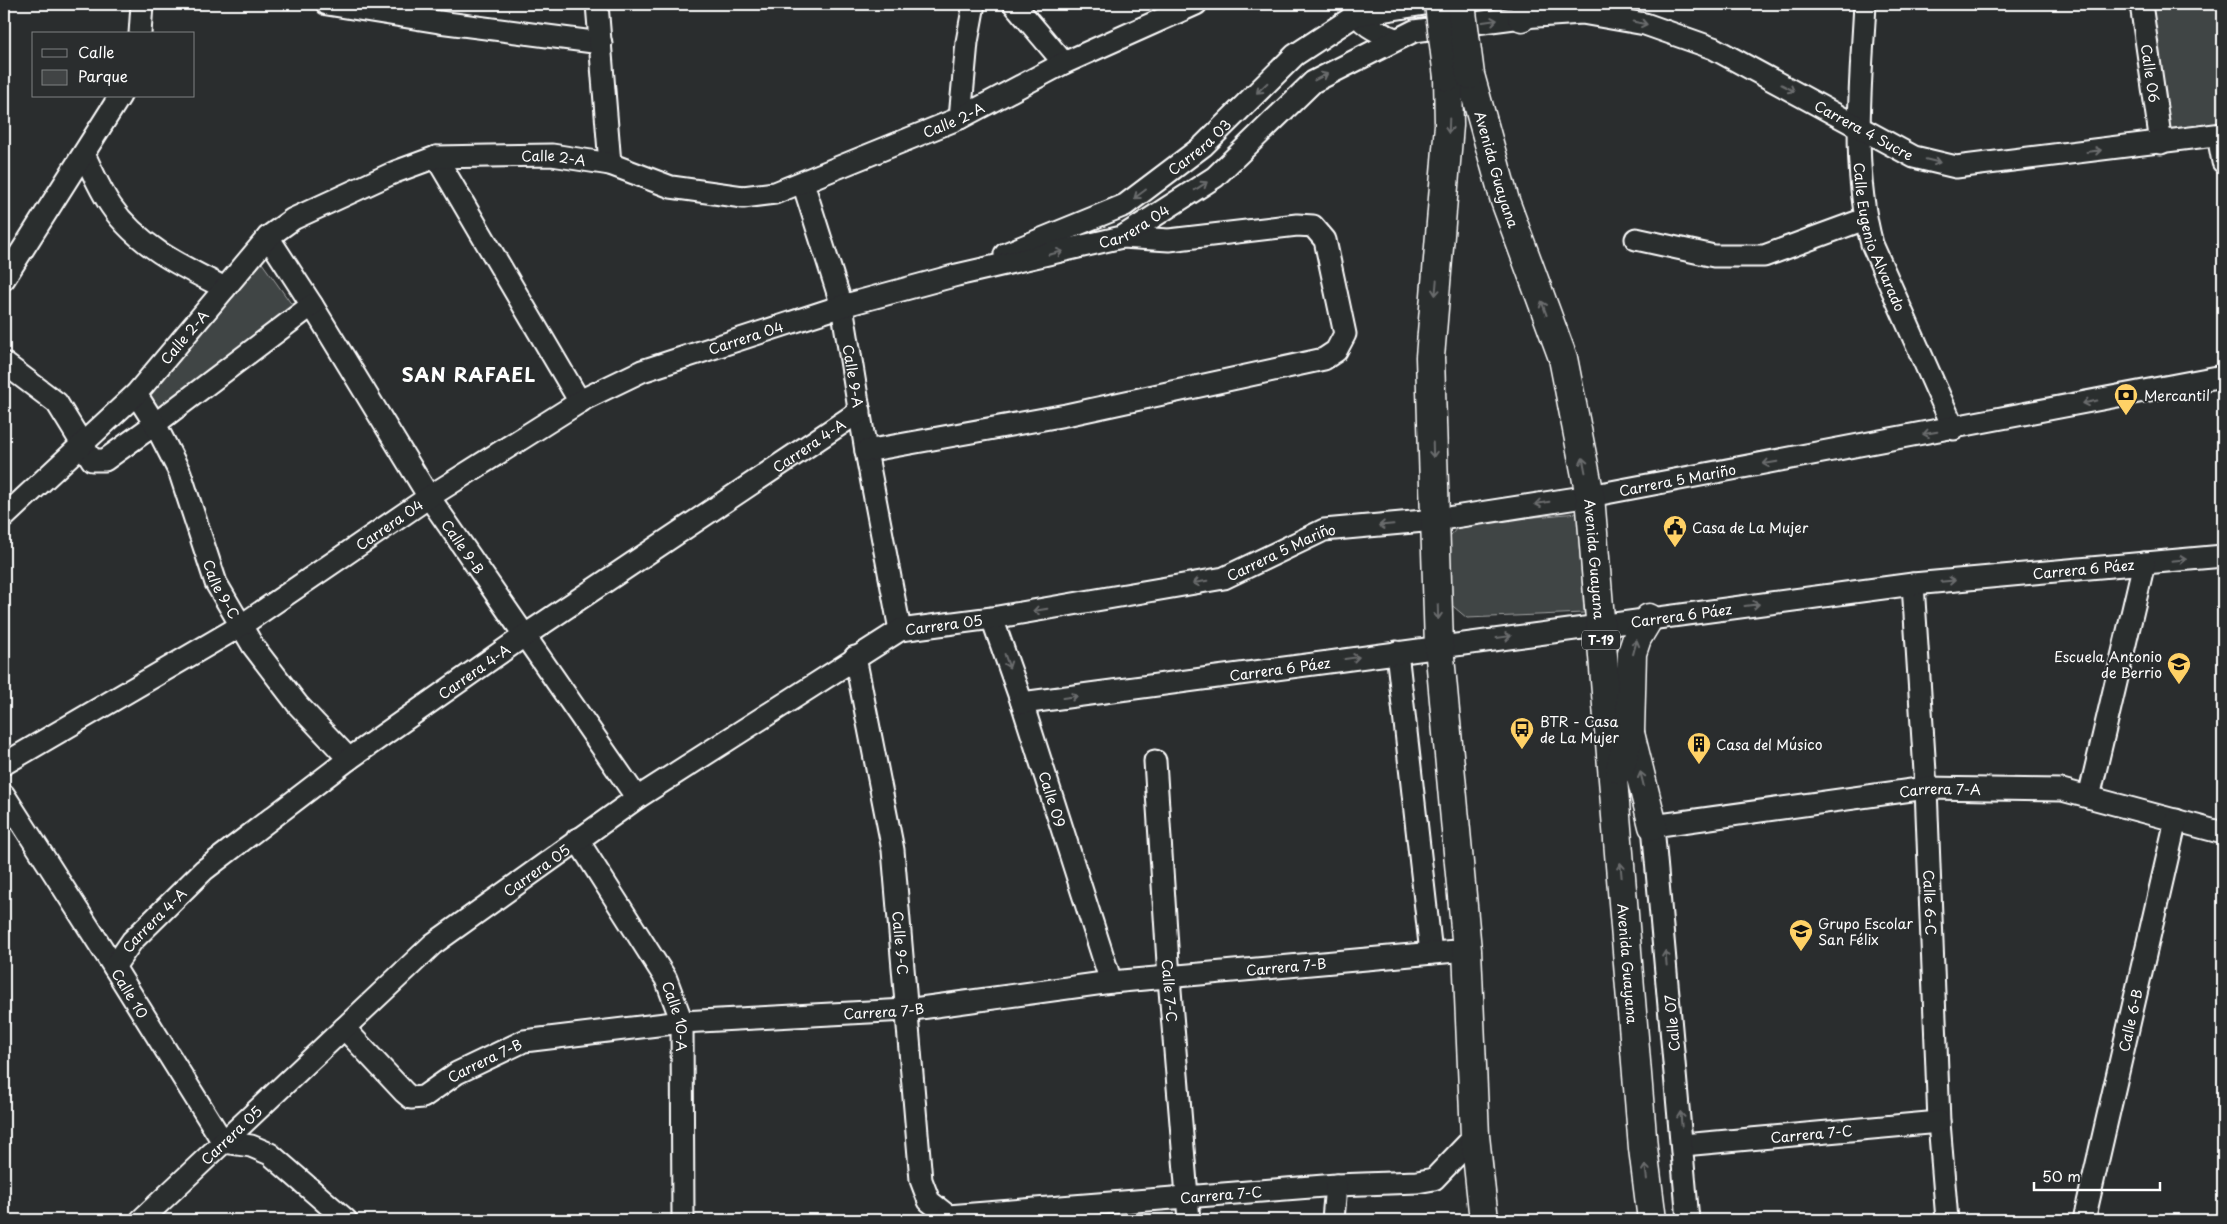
<svg xmlns="http://www.w3.org/2000/svg" width="2227" height="1224" font-family="'Playpen Sans',sans-serif">
	<style>
		.green { fill: #414445; stroke: #a0a2a2 }
		.lines { fill: none; stroke-linecap: round; stroke-linejoin: round }
		.minor-casing { stroke: #fff; stroke-width: 25 }
		.highway-casing { stroke: #fff; stroke-width: 31 }
		.minor { stroke: #2a2d2e; stroke-width: 21 }
		.highway { stroke: #2a2d2e; stroke-width: 28 }
		.highway-bridge-casing { stroke: #fff; stroke-width: 31; stroke-linecap: butt }
		.highway-bridge { stroke: #2a2d2e; stroke-width: 28 }
		.oneway { stroke: #6a6c6d }
		.labels { text-anchor: middle; dominant-baseline: central; stroke-width: 4; stroke-linejoin: round; paint-order: stroke }
		.shield { fill: #2a2d2e; stroke: #bfc0c0; stroke-width: 1 }
		.shield-label { font-size: 12px; font-weight: bold; fill: #fff }
		.street-label { font-size: 14px; fill: #fff; stroke: #2a2d2e }
		.poi-label { font-size: 14px; fill: #fff; stroke: #2a2d2e; text-anchor: start }
		.district-label { font-size: 19px; font-weight: bold; letter-spacing: 1px; fill: #fff; stroke: #2a2d2e }
	</style>
	<rect width="100%" height="100%" fill="#2a2d2e"/>
	<filter id="ink" filterUnits="userSpaceOnUse"><feTurbulence type="fractalNoise" baseFrequency=".02" numOctaves="2"/><feDisplacementMap in="SourceGraphic" scale="10" xChannelSelector="R" yChannelSelector="G"/><feConvolveMatrix kernelMatrix="1 2 1 2 8 2 1 2 1" color-interpolation-filters="sRGB"/></filter>
	<g filter="url(#ink)">
		<!-- green -->
		<g class="green">
			<polygon points="2147,4 2223,4 2223,127 2165,136"/>
			<polygon points="262,263 295,309 159,408 150,396"/>
			<polygon points="1577,513 1584,613 1467,618 1448,602 1446,541 1457,528 1514,519"/>
		</g>
		<g class="lines">
			<!-- minor casing -->
			<g class="minor-casing">
				<g id="minor">
					<polyline points="327,4 439,22 601,43"/>
					<polyline points="597,4 610,164"/>
					<polyline points="1014,4 1064,63"/>
					<path id="s1" d="M1865,4c-4,79 -14,163 7,240l82,185"/>
					<path id="s2" d="M2141,4l20,139"/>
					<path d="M1353,6c6,19 25,26 42,33"/>
					<polyline points="140,34 142,4"/>
					<polyline points="960,118 967,42 974,4"/>
					<polyline points="2218,135 2223,162"/>
					<path d="M84,154c8,17 16,36 27,52 27,40 72,61 114,82"/>
					<polyline points="436,157 580,402"/>
					<path id="s3" d="M803,183l39,123 24,145 34,179"/>
					<path id="s4" d="M268,237l44,68 117,192 208,301"/>
					<polyline points="1636,239 1714,256 1764,256 1865,219"/>
					<path id="s5" d="M1005,254l120,-49 78,-59 92,-91 61,-40 69,-11"/>
					<polyline points="4,279 120,96"/>
					<polyline points="4,363 57,403 92,460 105,460 155,424 312,305"/>
					<path id="s6" d="M136,394l19,30 25,49 36,110 37,63 45,59 51,54"/>
					<polyline points="866,451 1066,415 1324,359 1336,351 1345,334 1325,240 1313,226 1297,225 1169,240 1122,237"/>
					<path id="s7" d="M4,517l132,-123 132,-157 25,-18 102,-47 41,-15 116,-2 58,9 61,23 72,10 32,-4 185,-75 104,-55 132,-59"/>
					<path id="s8" d="M1913,584l13,204 13,334 8,98"/>
					<path id="s9" d="M992,618l30,85 89,279"/>
					<polyline points="1397,652 1431,953"/>
					<path id="s10" d="M855,657l38,193 28,330 8,21 19,15 2,4"/>
					<path id="s11" d="M1022,703l891,-119 310,-28"/>
					<path id="s12" d="M1155,761l14,217 20,242"/>
					<path id="s13" d="M4,764l238,-139 187,-128 157,-99 56,-27 200,-65 115,-31 165,-38 93,-60 98,-95 101,-51 108,-14 60,-4 63,11 68,24 201,109 42,10 267,-33"/>
					<path id="s14" d="M4,795l110,172 109,175 28,4 19,8 76,66"/>
					<polyline points="2089,797 2144,563"/>
					<path id="s15" d="M577,839l89,140 16,43 1,198"/>
					<path id="s16" d="M114,967l18,-26 72,-71 145,-111 175,-123 336,-225"/>
					<path id="s17" d="M344,1028l60,64 7,6 12,-1 34,-24 67,-32 158,-19 224,-12 205,-28 356,-32"/>
					<path id="s18" d="M1683,1145l256,-23"/>
					<path id="s19" d="M948,1216l388,-31 81,-3 17,-3 41,-43"/>
					<path id="s20" d="M141,1220l292,-276 204,-146 263,-168 92,-12 232,-40 100,-48 111,-10 155,-24 633,-120"/>
					<polyline points="1333,1220 1336,1185"/>
					<path id="s21" d="M1688,1220l-35,-394 273,-38 136,2 161,43"/>
					<path id="s22" d="M2084,1220l92,-400"/>
				</g>
			</g>
			<!-- highway casing -->
			<g class="highway-casing">
				<g id="highway">
					<polyline points="1522,17 1536,4"/>
					<path id="s23" d="M1470,75l35,126 58,157 27,138 53,652 9,72"/>
					<polyline points="1448,77 1449,125 1430,357 1439,646 1467,950 1475,1136 1484,1220"/>
					<polyline points="1630,733 1653,826"/>
					<polyline points="1620,769 1630,732 1632,653 1637,638 1649,618"/>
				</g>
			</g>
			<!-- minor -->
			<use href="#minor" class="minor"/>
			<!-- highway -->
			<use href="#highway" class="highway"/>
			<!-- highway-bridge casing -->
			<g class="highway-bridge-casing">
				<g id="highway-bridge">
					<polyline points="1439,4 1448,77"/>
					<polyline points="1461,4 1470,75"/>
				</g>
			</g>
			<!-- highway-bridge -->
			<use href="#highway-bridge" class="highway-bridge"/>
		</g>
		<!-- one-way arrows -->
		<defs><path id="oneway-shaft" d="M-6 0H5M1.5-3L5.5 0L1.5 3" fill="none" stroke-width="1.6" stroke-linecap="round" stroke-linejoin="round" transform="scale(1.25)"/></defs>
		<g class="oneway">
			<use href="#oneway-shaft" transform="translate(1490 21) rotate(-8)"/>
			<use href="#oneway-shaft" transform="translate(1640 23) rotate(12)"/>
			<use href="#oneway-shaft" transform="translate(1321 77) rotate(-27)"/>
			<use href="#oneway-shaft" transform="translate(1262 88) rotate(136)"/>
			<use href="#oneway-shaft" transform="translate(1788 88) rotate(28)"/>
			<use href="#oneway-shaft" transform="translate(1449 126) rotate(92)"/>
			<use href="#oneway-shaft" transform="translate(2094 151) rotate(-7)"/>
			<use href="#oneway-shaft" transform="translate(1933 161) rotate(13)"/>
			<use href="#oneway-shaft" transform="translate(1201 186) rotate(-33)"/>
			<use href="#oneway-shaft" transform="translate(1140 194) rotate(143)"/>
			<use href="#oneway-shaft" transform="translate(1056 253) rotate(-13)"/>
			<use href="#oneway-shaft" transform="translate(1436 288) rotate(95)"/>
			<use href="#oneway-shaft" transform="translate(1544 308) rotate(-110)"/>
			<use href="#oneway-shaft" transform="translate(2090 402) rotate(169)"/>
			<use href="#oneway-shaft" transform="translate(1930 433) rotate(170)"/>
			<use href="#oneway-shaft" transform="translate(1433 450) rotate(88)"/>
			<use href="#oneway-shaft" transform="translate(1770 463) rotate(170)"/>
			<use href="#oneway-shaft" transform="translate(1584 465) rotate(-101)"/>
			<use href="#oneway-shaft" transform="translate(1542 503) rotate(171)"/>
			<use href="#oneway-shaft" transform="translate(1386 525) rotate(175)"/>
			<use href="#oneway-shaft" transform="translate(2179 560) rotate(-5)"/>
			<use href="#oneway-shaft" transform="translate(1948 581) rotate(-5)"/>
			<use href="#oneway-shaft" transform="translate(1200 582) rotate(170)"/>
			<use href="#oneway-shaft" transform="translate(1752 605) rotate(-7)"/>
			<use href="#oneway-shaft" transform="translate(1040 610) rotate(170)"/>
			<use href="#oneway-shaft" transform="translate(1438 612) rotate(88)"/>
			<use href="#oneway-shaft" transform="translate(1504 637) rotate(-8)"/>
			<use href="#oneway-shaft" transform="translate(1635 647) rotate(-75)"/>
			<use href="#oneway-shaft" transform="translate(1352 658) rotate(-8)"/>
			<use href="#oneway-shaft" transform="translate(1007 661) rotate(71)"/>
			<use href="#oneway-shaft" transform="translate(1070 697) rotate(-8)"/>
			<use href="#oneway-shaft" transform="translate(1642 779) rotate(-104)"/>
			<use href="#oneway-shaft" transform="translate(1621 870) rotate(-95)"/>
			<use href="#oneway-shaft" transform="translate(1666 958) rotate(-95)"/>
			<use href="#oneway-shaft" transform="translate(1681 1119) rotate(-95)"/>
			<use href="#oneway-shaft" transform="translate(1646 1172) rotate(-97)"/>
		</g>
	</g>
	<!-- icons -->
	<defs>
		<g id="bank-pin" transform="scale(1.25)"><path d="M0 17L-7.5 6A9.5 9.5 0 1 1 7.5 6Z" fill="#ffd166" stroke="#2a2d2e"/><path d="M-6-4H6V4H-6ZM0-2.3a2.3 2.3 0 1 0 0 4.6a2.3 2.3 0 1 0 0-4.6Z" fill="#111"/></g>
		<g id="civic-pin" transform="scale(1.25)"><path d="M0 17L-7.5 6A9.5 9.5 0 1 1 7.5 6Z" fill="#ffd166" stroke="#2a2d2e"/><path d="M-.6-6.5H3V-4.5H.6V-3L4-1V1h2V6H-6V1h2V-1L-.6-3ZM-1.2 2.5V6h2.4V2.5Z" fill="#111"/></g>
		<g id="school-pin" transform="scale(1.25)"><path d="M0 17L-7.5 6A9.5 9.5 0 1 1 7.5 6Z" fill="#ffd166" stroke="#2a2d2e"/><path d="M0-5L7-2L0 1L-7-2ZM-4 1L0 2.5L4 1V4Q0 6-4 4Z" fill="#111"/></g>
		<g id="bus-pin" transform="scale(1.25)"><path d="M0 17L-7.5 6A9.5 9.5 0 1 1 7.5 6Z" fill="#ffd166" stroke="#2a2d2e"/><path d="M-5-6H5V4H4V6H2V4H-2V6H-4V4H-5ZM-3.5-4V0h7V-4ZM-3.5 1.2v1.5H-2V1.2ZM2 1.2v1.5H3.5V1.2Z" fill="#111"/></g>
		<g id="building-pin" transform="scale(1.25)"><path d="M0 17L-7.5 6A9.5 9.5 0 1 1 7.5 6Z" fill="#ffd166" stroke="#2a2d2e"/><path d="M-4-6H4V6H1V3H-1V6H-4ZM-2.5-4.3h1.7v1.8h-1.7ZM.8-4.3h1.7v1.8H.8ZM-2.5-1h1.7V.8h-1.7ZM.8-1h1.7V.8H.8Z" fill="#111"/></g>
	</defs>
	<g fill-rule="evenodd">
		<use href="#bank-pin" x="2126" y="395"/>
		<use href="#civic-pin" x="1675" y="527"/>
		<use href="#school-pin" x="2179" y="664"/>
		<use href="#bus-pin" x="1522" y="729"/>
		<use href="#building-pin" x="1699" y="744"/>
		<use href="#school-pin" x="1801" y="931"/>
	</g>
	<g class="labels">
		<!-- shield labels -->
		<rect class="shield" x="1582" y="630.5" width="38" height="19" rx="4"/>
		<g class="shield-label">
			<text x="1601" y="640">T-19</text>
		</g>
		<!-- street labels -->
		<g class="street-label">
			<text stroke="none"><textPath href="#s2" startOffset="70">Calle 06</textPath></text>
			<text stroke="none"><textPath href="#s7" startOffset="1110">Calle 2-A</textPath></text>
			<text stroke="none"><textPath href="#s13" startOffset="2086">Carrera 4 Sucre</textPath></text>
			<text stroke="none"><textPath href="#s5" startOffset="224">Carrera 03</textPath></text>
			<text stroke="none"><textPath href="#s7" startOffset="690">Calle 2-A</textPath></text>
			<text stroke="none"><textPath href="#s23" startOffset="98">Avenida Guayana</textPath></text>
			<text stroke="none"><textPath href="#s13" startOffset="1264">Carrera 04</textPath></text>
			<text stroke="none"><textPath href="#s1" startOffset="236">Calle Eugenio Alvarado</textPath></text>
			<text stroke="none"><textPath href="#s7" startOffset="255">Calle 2-A</textPath></text>
			<text stroke="none"><textPath href="#s13" startOffset="859">Carrera 04</textPath></text>
			<text stroke="none"><textPath href="#s3" startOffset="200">Calle 9-A</textPath></text>
			<text stroke="none"><textPath href="#s16" startOffset="872">Carrera 4-A</textPath></text>
			<text stroke="none"><textPath href="#s20" startOffset="1761">Carrera 5 Mariño</textPath></text>
			<text stroke="none"><textPath href="#s13" startOffset="454">Carrera 04</textPath></text>
			<text stroke="none"><textPath href="#s4" startOffset="366">Calle 9-B</textPath></text>
			<text stroke="none"><textPath href="#s20" startOffset="1356">Carrera 5 Mariño</textPath></text>
			<text stroke="none"><textPath href="#s23" startOffset="502">Avenida Guayana</textPath></text>
			<text stroke="none"><textPath href="#s11" startOffset="1070">Carrera 6 Páez</textPath></text>
			<text stroke="none"><textPath href="#s6" startOffset="214">Calle 9-C</textPath></text>
			<text stroke="none"><textPath href="#s11" startOffset="665">Carrera 6 Páez</textPath></text>
			<text stroke="none"><textPath href="#s20" startOffset="1009">Carrera 05</textPath></text>
			<text stroke="none"><textPath href="#s11" startOffset="260">Carrera 6 Páez</textPath></text>
			<text stroke="none"><textPath href="#s16" startOffset="468">Carrera 4-A</textPath></text>
			<text stroke="none"><textPath href="#s21" startOffset="685">Carrera 7-A</textPath></text>
			<text stroke="none"><textPath href="#s9" startOffset="191">Calle 09</textPath></text>
			<text stroke="none"><textPath href="#s20" startOffset="529">Carrera 05</textPath></text>
			<text stroke="none"><textPath href="#s8" startOffset="319">Calle 6-C</textPath></text>
			<text stroke="none"><textPath href="#s16" startOffset="62">Carrera 4-A</textPath></text>
			<text stroke="none"><textPath href="#s10" startOffset="290">Calle 9-C</textPath></text>
			<text stroke="none"><textPath href="#s23" startOffset="908">Avenida Guayana</textPath></text>
			<text stroke="none"><textPath href="#s17" startOffset="991">Carrera 7-B</textPath></text>
			<text stroke="none"><textPath href="#s12" startOffset="230">Calle 7-C</textPath></text>
			<text stroke="none"><textPath href="#s14" startOffset="235">Calle 10</textPath></text>
			<text stroke="none"><textPath href="#s17" startOffset="586">Carrera 7-B</textPath></text>
			<text stroke="none"><textPath href="#s15" startOffset="205">Calle 10-A</textPath></text>
			<text stroke="none"><textPath href="#s22" startOffset="205">Calle 6-B</textPath></text>
			<text transform="translate(1672 1023) rotate(-95)">Calle 07</text>
			<text stroke="none"><textPath href="#s17" startOffset="181">Carrera 7-B</textPath></text>
			<text stroke="none"><textPath href="#s18" startOffset="129">Carrera 7-C</textPath></text>
			<text stroke="none"><textPath href="#s20" startOffset="124">Carrera 05</textPath></text>
			<text stroke="none"><textPath href="#s19" startOffset="274">Carrera 7-C</textPath></text>
		</g>
		<!-- poi labels -->
		<g class="poi-label">
			<text x="2144" y="395">Mercantil</text>
			<text x="1692" y="527">Casa de La Mujer</text>
			<text x="2162" y="656" text-anchor="end">Escuela Antonio<tspan x="2162" dy="16">de Berrio</tspan></text>
			<text x="1540" y="721">BTR - Casa<tspan x="1540" dy="16">de La Mujer</tspan></text>
			<text x="1716" y="744">Casa del Músico</text>
			<text x="1818" y="923">Grupo Escolar<tspan x="1818" dy="16">San Félix</tspan></text>
		</g>
		<!-- district labels -->
		<g class="district-label">
			<text x="469" y="374">SAN RAFAEL</text>
		</g>
	</g>
	<!-- margin -->
	<rect width="2227" height="1224" fill="none" stroke="#2a2d2e" stroke-width="20"/>
	<rect x="10" y="10" width="2207" height="1204" fill="none" stroke="#fff" stroke-width="2" filter="url(#ink)"/>
	<!-- legend -->
	<rect x="32" y="32" width="162" height="65" fill="#2a2d2e" stroke="#7f8182"/>
	<rect x="42" y="49" width="25" height="8" fill="#2a2d2e" stroke="#7f8182"/>
	<text x="78" y="58" font-size="15" fill="#ffffff">Calle</text>
	<rect x="42" y="70" width="25" height="15" fill="#414445" stroke="#7f8182"/>
	<text x="78" y="82" font-size="15" fill="#ffffff">Parque</text>
	<!-- scale -->
	<path d="M2034 1182v8h126v-8" fill="none" stroke="#ffffff" stroke-width="2.5"/>
	<text x="2042" y="1182" font-size="15" fill="#ffffff" stroke="#2a2d2e" stroke-width="4" paint-order="stroke">50 m</text>
</svg>
